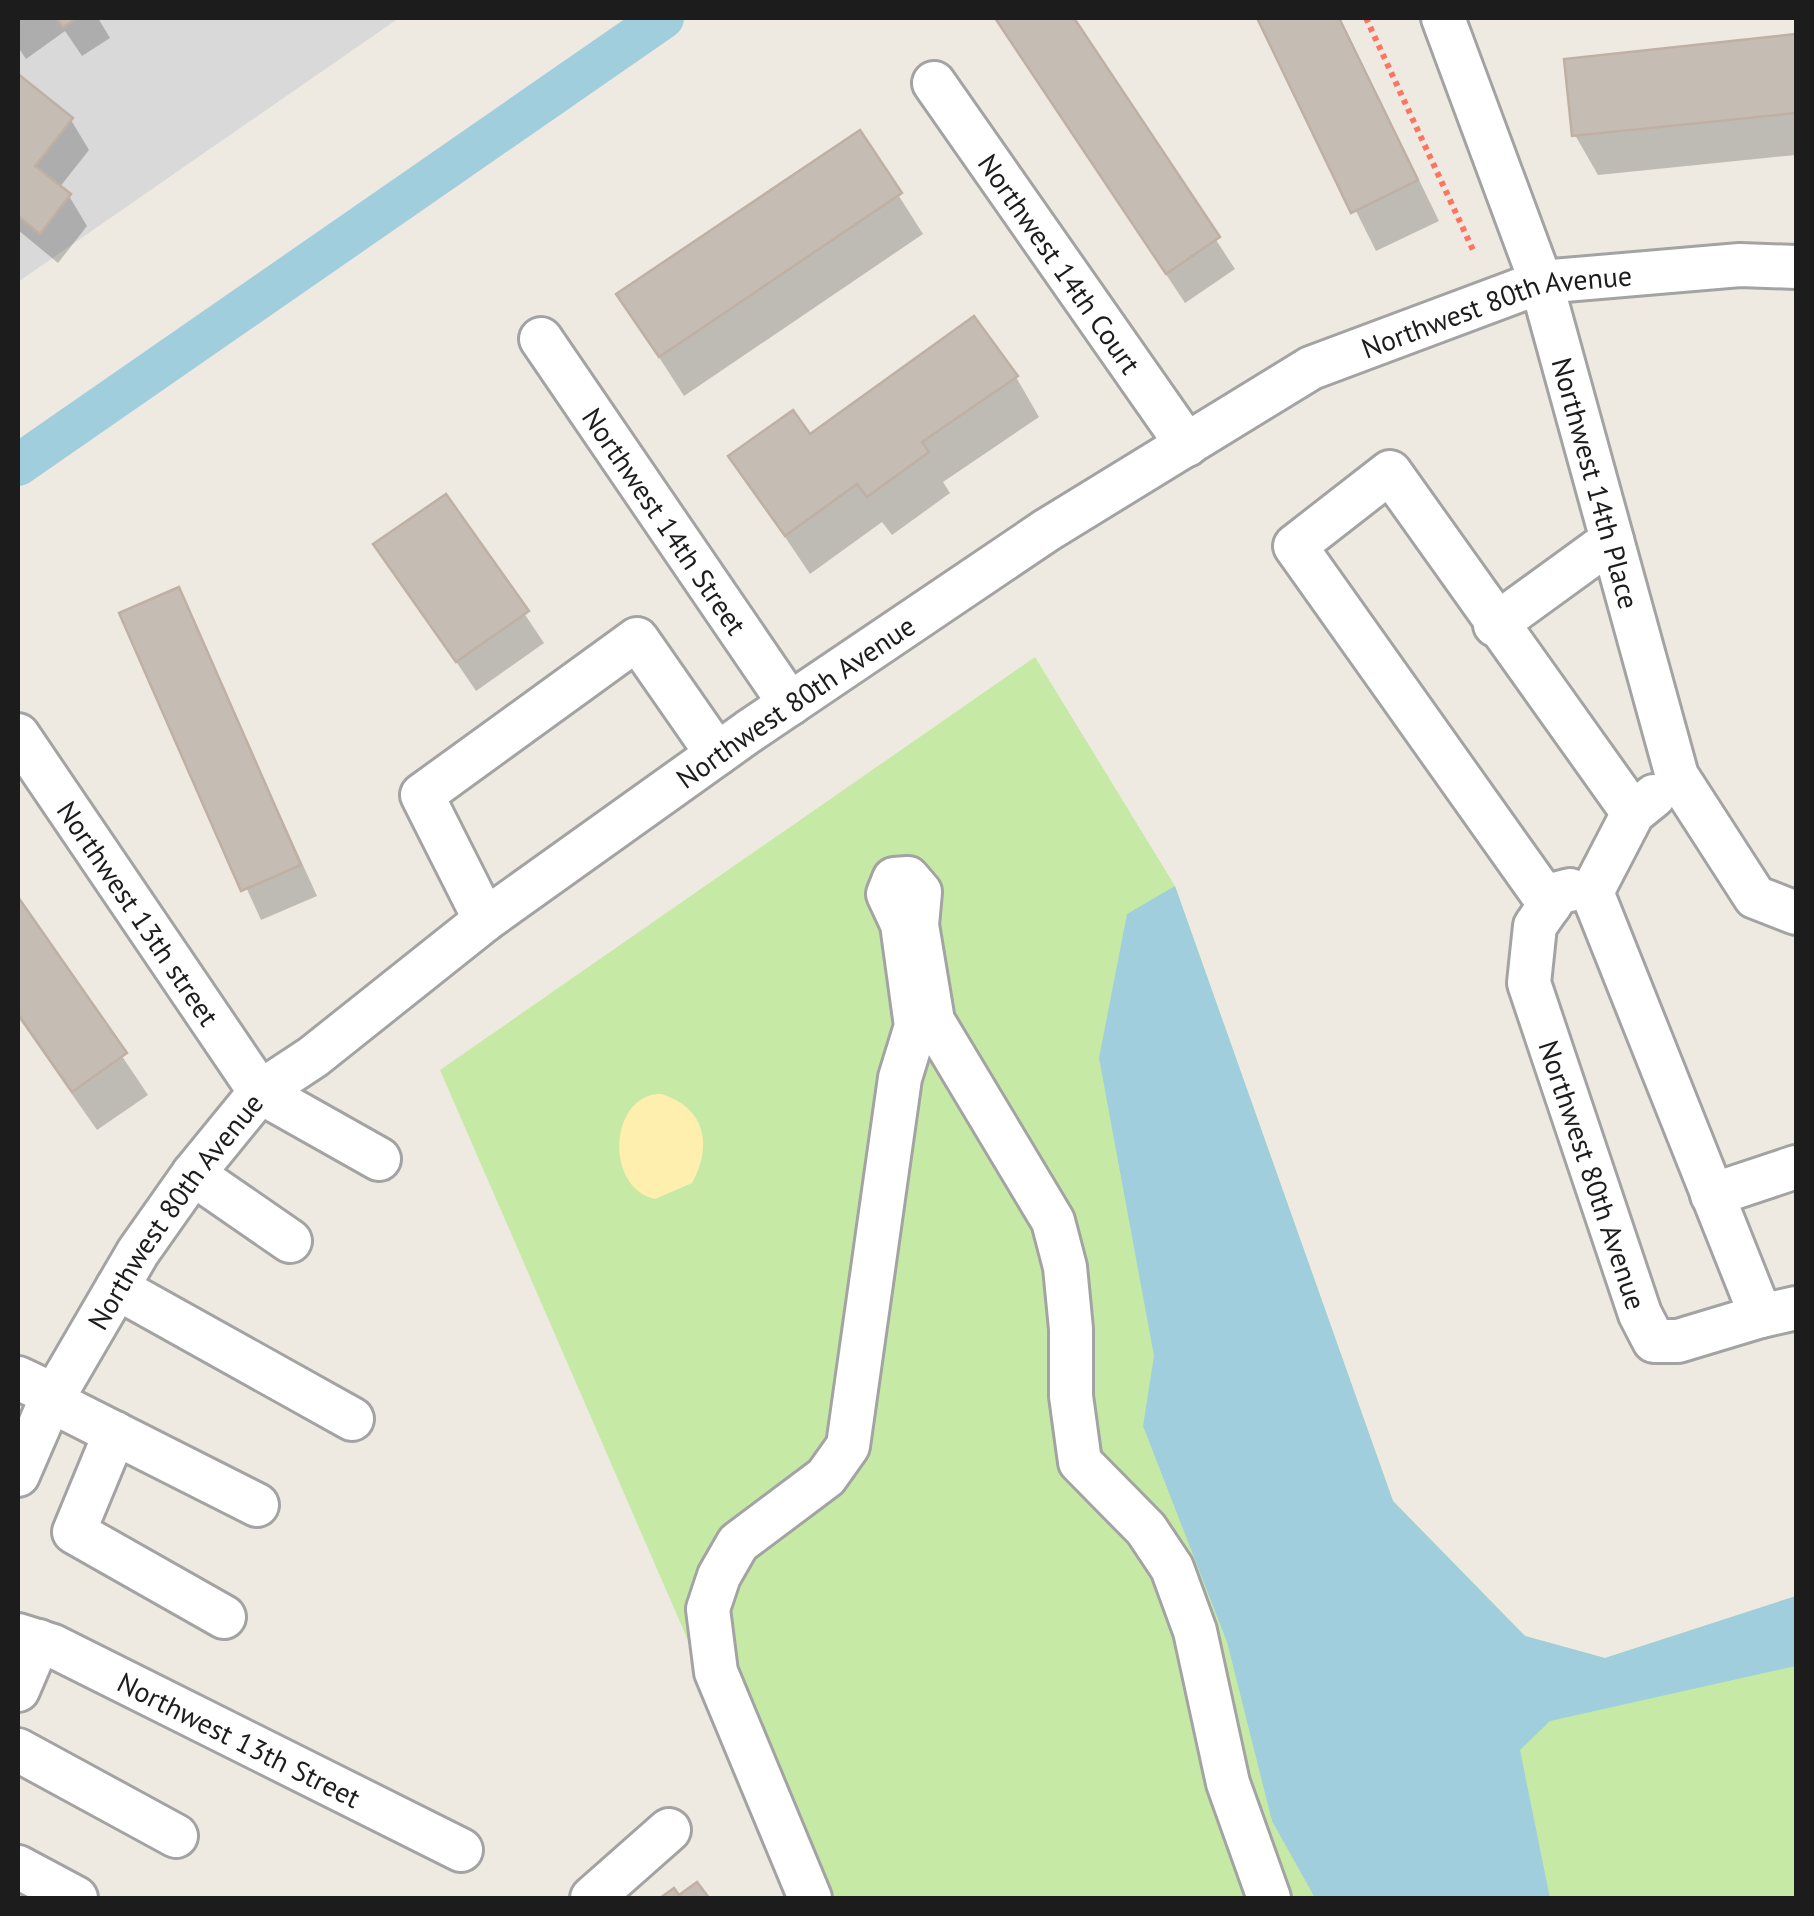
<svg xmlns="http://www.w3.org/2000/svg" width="1814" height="1916" font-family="'PT Sans',sans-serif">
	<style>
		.residential { fill: #dad9d9 }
		.grass { fill: #c6eaa5 }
		.sand { fill: #ffefae }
		.water { fill: #a0cedd }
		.shadow { fill: #0003 }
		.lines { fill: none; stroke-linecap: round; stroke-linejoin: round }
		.canal { stroke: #a0cedd; stroke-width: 42 }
		.building { fill: #c5bcb4; stroke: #bfb0a3; stroke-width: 2.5 }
		.minor-casing { stroke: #a3a3a3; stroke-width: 48 }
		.path { stroke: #fd7463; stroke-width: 6; stroke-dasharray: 5 5; stroke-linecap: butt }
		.minor { stroke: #fff; stroke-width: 42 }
		.labels { text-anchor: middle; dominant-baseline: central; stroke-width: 10; stroke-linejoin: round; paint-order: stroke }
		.street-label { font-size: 28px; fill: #1c1c1c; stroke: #fff }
	</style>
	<rect width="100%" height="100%" fill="#eeeae1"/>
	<!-- residential -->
	<polygon class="residential" points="18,18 399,18 18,282"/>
	<!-- grass -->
	<polygon class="grass" points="1035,657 1175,886 1393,1501 1525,1636 1605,1658 1796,1596 1796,1898 800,1898 440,1070"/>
	<!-- sand -->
	<path class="sand" d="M661,1094c44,13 52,51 31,89l-37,16c-51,-11 -46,-105 6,-105z"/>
	<!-- water -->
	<polygon class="water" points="1175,886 1393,1501 1525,1636 1605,1658 1796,1596 1796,1666 1550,1721 1520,1750 1550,1898 1315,1898 1272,1821 1227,1642 1143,1426 1154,1356 1099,1058 1127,914"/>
	<!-- shadow -->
	<g class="shadow">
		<polygon points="18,18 98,18 110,38 82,56 65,31 26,59 18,47"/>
		<polygon points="997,18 1071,18 1235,269 1185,303"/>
		<polygon points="1259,18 1340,18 1439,221 1376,251"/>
		<polygon points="1796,37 1796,155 1598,175 1575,135 1567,61"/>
		<polygon points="18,77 71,120 89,150 59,188 69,196 87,226 58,263 18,230"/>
		<polygon points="859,133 923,234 684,396 619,295"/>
		<polygon points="1016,377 1039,417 943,482 950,493 892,535 882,522 810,574 731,457"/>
		<polygon points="446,497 544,643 476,691 377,545"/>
		<polygon points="178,590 317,896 261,920 122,614"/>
		<polygon points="18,901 148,1095 97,1130 18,1017"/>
	</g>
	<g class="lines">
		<!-- canal -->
		<polyline class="canal" points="18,465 663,18"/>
	</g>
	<!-- building -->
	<g class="building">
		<polygon points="56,18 77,18 63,27"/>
		<polygon points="995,18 1074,18 1220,237 1166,274"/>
		<polygon points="1257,18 1339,18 1418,180 1351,213"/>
		<polygon points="1796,34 1796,113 1572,136 1564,59"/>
		<polygon points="18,74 73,118 35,166 71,194 40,234 18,216"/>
		<polygon points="860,130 902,193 659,357 616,294"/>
		<polygon points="974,316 1018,376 922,442 929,452 867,497 857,484 785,536 728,456 793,410 810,434"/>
		<polygon points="446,494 529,611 456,662 373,544"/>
		<polygon points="179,587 301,865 241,891 119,613"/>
		<polygon points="18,897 127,1053 72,1092 18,1014"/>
		<polygon points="697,1882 709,1898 660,1898 674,1888 679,1895"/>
	</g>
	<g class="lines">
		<!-- minor casing -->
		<g class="minor-casing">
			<g id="minor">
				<path id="s1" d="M1443,18l98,264 136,494 78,121 41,16"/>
				<path id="s2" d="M934,83l253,362"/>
				<path id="s3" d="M541,339l249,365"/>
				<polyline points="1495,625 1612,540"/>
				<path id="s4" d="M18,735l242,357 119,67"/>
				<polyline points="1654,796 1633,813 1592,892 1761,1316 1796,1308"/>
				<path id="s5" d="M1570,890l-12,3 -23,33 -6,57 111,331 14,27h24l83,-25"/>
				<polyline points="1550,905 1295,546 1390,472 1633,813"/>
				<polyline points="485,920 422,795 637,639 717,754"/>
				<polyline points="193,1174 290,1241"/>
				<polyline points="1712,1195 1796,1167"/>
				<polyline points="117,1288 352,1419"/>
				<polyline points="18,1378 54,1395"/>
				<polyline points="51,1401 257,1505"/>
				<polyline points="115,1433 74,1532 224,1617"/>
				<path id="s6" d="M18,1475l29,-67 91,-156 55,-78 67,-82 53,-35 172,-137 263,-188 299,-202 264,-162 230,-86 199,-17 56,2"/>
				<path id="s7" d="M18,1635l35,11 408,204"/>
				<polyline points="18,1690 39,1641"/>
				<polyline points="18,1750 176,1836"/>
				<polyline points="18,1867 76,1898"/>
				<polyline points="592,1898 669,1830"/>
				<polyline points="810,1898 716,1672 708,1609 719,1576 738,1543 826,1477 848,1446 900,1078 916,1026 902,924 888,894 894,879 908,878 920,892 917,925 933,1021 1053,1221 1065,1267 1071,1329 1071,1396 1080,1462 1146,1529 1172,1568 1195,1631 1228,1783 1269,1898"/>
			</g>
		</g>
		<!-- path -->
		<polyline class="path" points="1366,18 1473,250"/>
		<!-- minor -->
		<use href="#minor" class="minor"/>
	</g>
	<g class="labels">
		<!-- street labels -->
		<g class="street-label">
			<text stroke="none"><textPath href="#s2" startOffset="220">Northwest 14th Court</textPath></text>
			<text stroke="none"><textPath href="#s6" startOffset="1928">Northwest 80th Avenue</textPath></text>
			<text stroke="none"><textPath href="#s1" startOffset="490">Northwest 14th Place</textPath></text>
			<text stroke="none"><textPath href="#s3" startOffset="220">Northwest 14th Street</textPath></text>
			<text stroke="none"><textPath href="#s6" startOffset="1118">Northwest 80th Avenue</textPath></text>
			<text stroke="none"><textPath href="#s4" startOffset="215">Northwest 13th street</textPath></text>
			<text stroke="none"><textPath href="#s5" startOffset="312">Northwest 80th Avenue</textPath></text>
			<text stroke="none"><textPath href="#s6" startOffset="308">Northwest 80th Avenue</textPath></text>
			<text stroke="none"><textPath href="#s7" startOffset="245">Northwest 13th Street</textPath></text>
		</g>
	</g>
	<!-- border -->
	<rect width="1814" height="1916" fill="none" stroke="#1c1c1c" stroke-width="40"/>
</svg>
